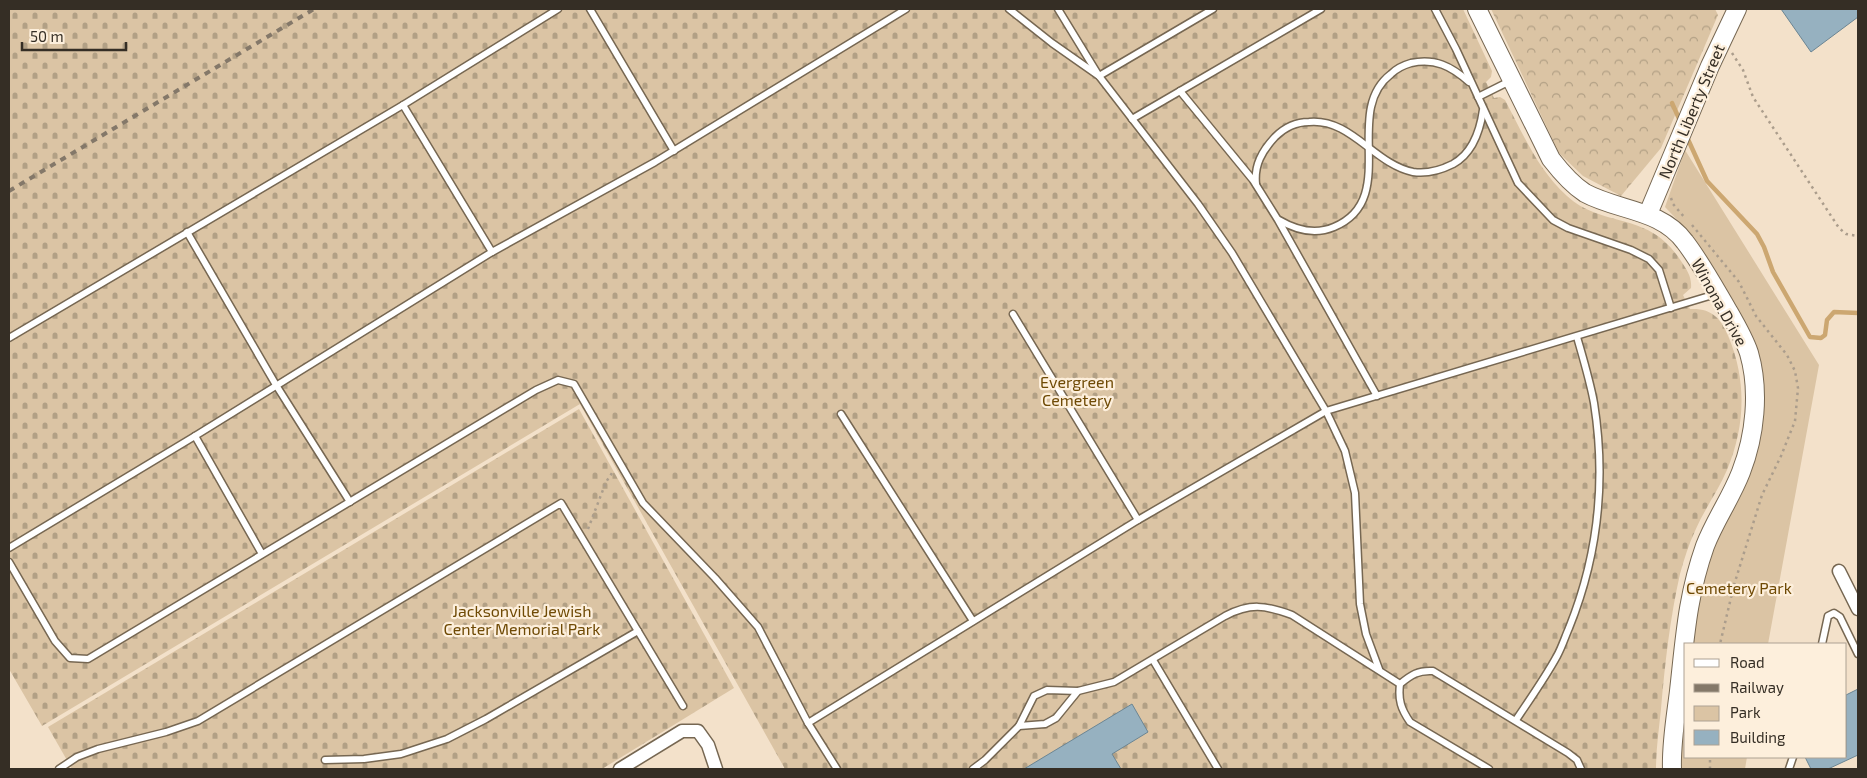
<svg xmlns="http://www.w3.org/2000/svg" width="1867" height="778" font-family="'Exo 2',sans-serif">
	<style>
		.forest { fill: url(#forest-crowns) }
		.cemetery { fill: url(#cemetery-stones) }
		.green { fill: #dbc4a4 }
		.lines { fill: none; stroke-linecap: round; stroke-linejoin: round }
		.stream { stroke: #cca771; stroke-width: 4.5 }
		.building { fill: #96b1c0; stroke: #6b8593 }
		.lane-casing { stroke: #766752; stroke-width: 9 }
		.street-casing { stroke: #766752; stroke-width: 15 }
		.secondary-casing { stroke: #766752; stroke-width: 20 }
		.path { stroke: #ab9d8c; stroke-width: 2.5; stroke-dasharray: 2.5 4; stroke-linecap: butt }
		.lane { stroke: #fff; stroke-width: 6 }
		.street { stroke: #fff; stroke-width: 12 }
		.secondary { stroke: #fff; stroke-width: 18 }
		.rail { stroke: #847869; stroke-width: 4; stroke-dasharray: 6 6; stroke-linecap: butt }
		.labels { text-anchor: middle; dominant-baseline: central; stroke-width: 4.5; stroke-linejoin: round; paint-order: stroke }
		.street-label { font-size: 16px; fill: #352e25; stroke: #fdefdc }
		.park-label { font-size: 16px; fill: #6f4a05; stroke: #fdefdc }
	</style>
	<defs>
		<pattern id="forest-crowns" width="20" height="18" patternUnits="userSpaceOnUse" patternTransform="scale(1.25)"><rect width="20" height="18" fill="#dbc4a4"/><path d="M2 6a3 3 0 1 1 6 0M12 15a3 3 0 1 1 6 0" fill="none" stroke="#b2a085"/></pattern>
		<pattern id="cemetery-stones" width="16" height="16" patternUnits="userSpaceOnUse" patternTransform="scale(1.25)"><rect width="16" height="16" fill="#dbc4a4"/><path d="M2 7V4a2 2 0 0 1 4 0v3zM10 15v-3a2 2 0 0 1 4 0v3z" fill="#b2a085"/></pattern>
	</defs>
	<rect width="100%" height="100%" fill="#f3e1ca"/>
	<!-- forest -->
	<polygon class="forest" points="1491,9 1715,9 1718,15 1661,148 1621,196 1583,176 1559,153"/>
	<!-- cemetery -->
	<g class="cemetery">
		<path d="M9,9h1454l29,62 -1,6 -5,5 8,16 6,-1 5,3c18,34 33,70 62,96 36,33 82,14 114,65 6,9 11,16 10,27l-8,7 7,14c22,-1 31,9 39,29 18,44 16,89 -2,132 -9,21 -23,40 -32,61 -6,13 -11,28 -15,43 -10,44 -15,89 -19,135 -2,20 -5,40 -5,60h-871l-205,-365 -538,322 -33,-57z"/>
		<polygon points="579,409 734,688 602,769 72,769 48,727"/>
	</g>
	<!-- green -->
	<g class="green">
		<polygon points="1685,150 1819,365 1768,644 1692,644 1701,578 1724,524 1760,371 1704,256 1687,230 1665,207"/>
		<polygon points="1686,690 1686,757 1747,757 1745,769 1678,769"/>
	</g>
	<g class="lines">
		<!-- stream -->
		<g class="stream">
			<polyline points="1672,103 1681,123"/>
			<polyline points="1686,135 1707,181 1757,234 1764,247 1773,272 1810,337 1821,338 1825,335 1827,320 1834,312 1858,313"/>
		</g>
	</g>
	<!-- building -->
	<g class="building">
		<polygon points="1781,9 1858,9 1858,17 1811,52"/>
		<polygon points="1858,689 1858,755 1828,769 1811,769 1805,757 1846,757 1846,695"/>
		<polygon points="1132,704 1148,732 1112,754 1121,769 1024,769"/>
	</g>
	<g class="lines">
		<!-- lane casing -->
		<g class="lane-casing">
			<g id="lane">
				<polyline points="590,9 674,151"/>
				<polyline points="1009,9 1052,43 1099,76 1198,204 1232,253 1326,411 1345,451 1355,493 1360,604 1366,634 1379,669"/>
				<polyline points="1058,9 1099,76 1213,9"/>
				<polyline points="1435,9 1456,49 1518,183 1553,220 1568,228 1631,250 1649,259 1659,270 1671,308"/>
				<polyline points="1180,91 1253,180 1278,220 1377,396"/>
				<polyline points="1478,97 1510,81"/>
				<polyline points="403,105 492,252"/>
				<polyline points="1132,119 1321,9"/>
				<path d="M1256,184c-2,-19 6,-33 19,-47 9,-9 21,-15 34,-15 42,-4 65,42 104,50 13,2 28,-2 40,-8 20,-11 27,-33 30,-54"/>
				<path d="M1279,220c17,10 36,15 55,7 67,-28 7,-115 57,-153 5,-5 13,-9 20,-11 24,-5 40,3 58,19"/>
				<polyline points="187,232 276,385 350,502"/>
				<polyline points="1013,314 1138,520"/>
				<polyline points="9,338 403,105 558,9"/>
				<polyline points="841,414 973,621"/>
				<polyline points="195,436 262,554"/>
				<polyline points="9,548 195,436 492,252 655,162 906,9"/>
				<polyline points="9,562 55,641 70,658 88,659 536,390 558,380 574,384 643,503 715,578 758,627 808,723 837,769"/>
				<polyline points="1822,644 1828,616 1834,613 1840,617 1858,654"/>
				<polyline points="1153,660 1218,769"/>
				<path d="M1516,720c14,-21 29,-42 41,-64 5,-9 8,-19 12,-28 29,-72 37,-149 25,-225 -4,-22 -11,-45 -17,-66"/>
				<polyline points="808,723 1138,520 1326,411 1716,294"/>
				<polyline points="1019,726 1034,696 1047,690 1078,691"/>
				<polyline points="325,760 364,759 401,754 447,739 486,719 638,631"/>
				<polyline points="59,769 77,757 98,749 166,732 198,721 561,503 683,706"/>
				<path d="M973,769l12,-9 34,-34 26,-2 11,-6 22,-27 36,-9 111,-66c25,-13 40,-11 67,-1l108,69"/>
				<path d="M1489,769l-79,-47c-9,-13 -12,-22 -10,-38 11,-9 18,-14 33,-13l135,82 9,7 4,9"/>
				<polyline points="1789,769 1793,757"/>
			</g>
		</g>
		<!-- street casing -->
		<g class="street-casing">
			<g id="street">
				<polyline points="1839,571 1858,609"/>
				<polyline points="620,769 682,731 698,731 708,745 716,769"/>
			</g>
		</g>
		<!-- secondary casing -->
		<g class="secondary-casing">
			<g id="secondary">
				<path d="M1477,9l74,150c10,13 20,25 34,34 33,18 76,16 100,49 16,21 29,45 42,67 8,14 17,29 22,44 11,38 6,83 -8,119 -10,26 -26,48 -36,74 -18,51 -20,92 -26,145 -3,25 -8,52 -7,78"/>
				<polyline points="1648,214 1710,66 1737,9"/>
			</g>
		</g>
		<!-- path -->
		<g class="path">
			<polyline points="1732,53 1743,70 1753,97 1839,228 1846,234 1858,236"/>
			<polyline points="1671,198 1673,204 1685,218"/>
			<polyline points="1692,225 1739,282 1756,316 1787,355 1795,371 1798,388 1795,421 1781,456 1762,495 1734,585 1720,644"/>
			<polyline points="588,529 606,482 614,470"/>
			<polyline points="1710,769 1710,757"/>
		</g>
		<!-- lane -->
		<use href="#lane" class="lane"/>
		<!-- street -->
		<use href="#street" class="street"/>
		<!-- secondary -->
		<use href="#secondary" class="secondary"/>
		<!-- rail -->
		<polyline class="rail" points="9,191 314,9"/>
	</g>
	<g class="labels">
		<!-- street labels -->
		<g class="street-label">
			<text transform="translate(1691 111) rotate(-67)">North Liberty Street</text>
			<text transform="translate(1720 302) rotate(61)">Winona Drive</text>
		</g>
		<!-- park labels -->
		<g class="park-label">
			<text x="1077" y="381">Evergreen<tspan x="1077" dy="18">Cemetery</tspan></text>
			<text x="1739" y="587">Cemetery Park</text>
			<text x="522" y="610">Jacksonville Jewish<tspan x="522" dy="18">Center Memorial Park</tspan></text>
		</g>
	</g>
	<!-- border -->
	<rect width="1867" height="778" fill="none" stroke="#352e25" stroke-width="20"/>
	<!-- legend -->
	<rect x="1684" y="643" width="162" height="115" fill="#fdefdc" stroke="#ada293"/>
	<rect x="1694" y="659" width="25" height="8" fill="#ffffff" stroke="#ada293"/>
	<text x="1730" y="668" font-size="15" fill="#352e25">Road</text>
	<rect x="1694" y="684" width="25" height="8" fill="#847869" stroke="#ada293"/>
	<text x="1730" y="693" font-size="15" fill="#352e25">Railway</text>
	<rect x="1694" y="706" width="25" height="15" fill="#dbc4a4" stroke="#ada293"/>
	<text x="1730" y="718" font-size="15" fill="#352e25">Park</text>
	<rect x="1694" y="730" width="25" height="15" fill="#96b1c0" stroke="#ada293"/>
	<text x="1730" y="743" font-size="15" fill="#352e25">Building</text>
	<!-- scale -->
	<path d="M22 42v8h104v-8" fill="none" stroke="#352e25" stroke-width="2.5"/>
	<text x="30" y="42" font-size="15" fill="#352e25" stroke="#fdefdc" stroke-width="4" paint-order="stroke">50 m</text>
</svg>
